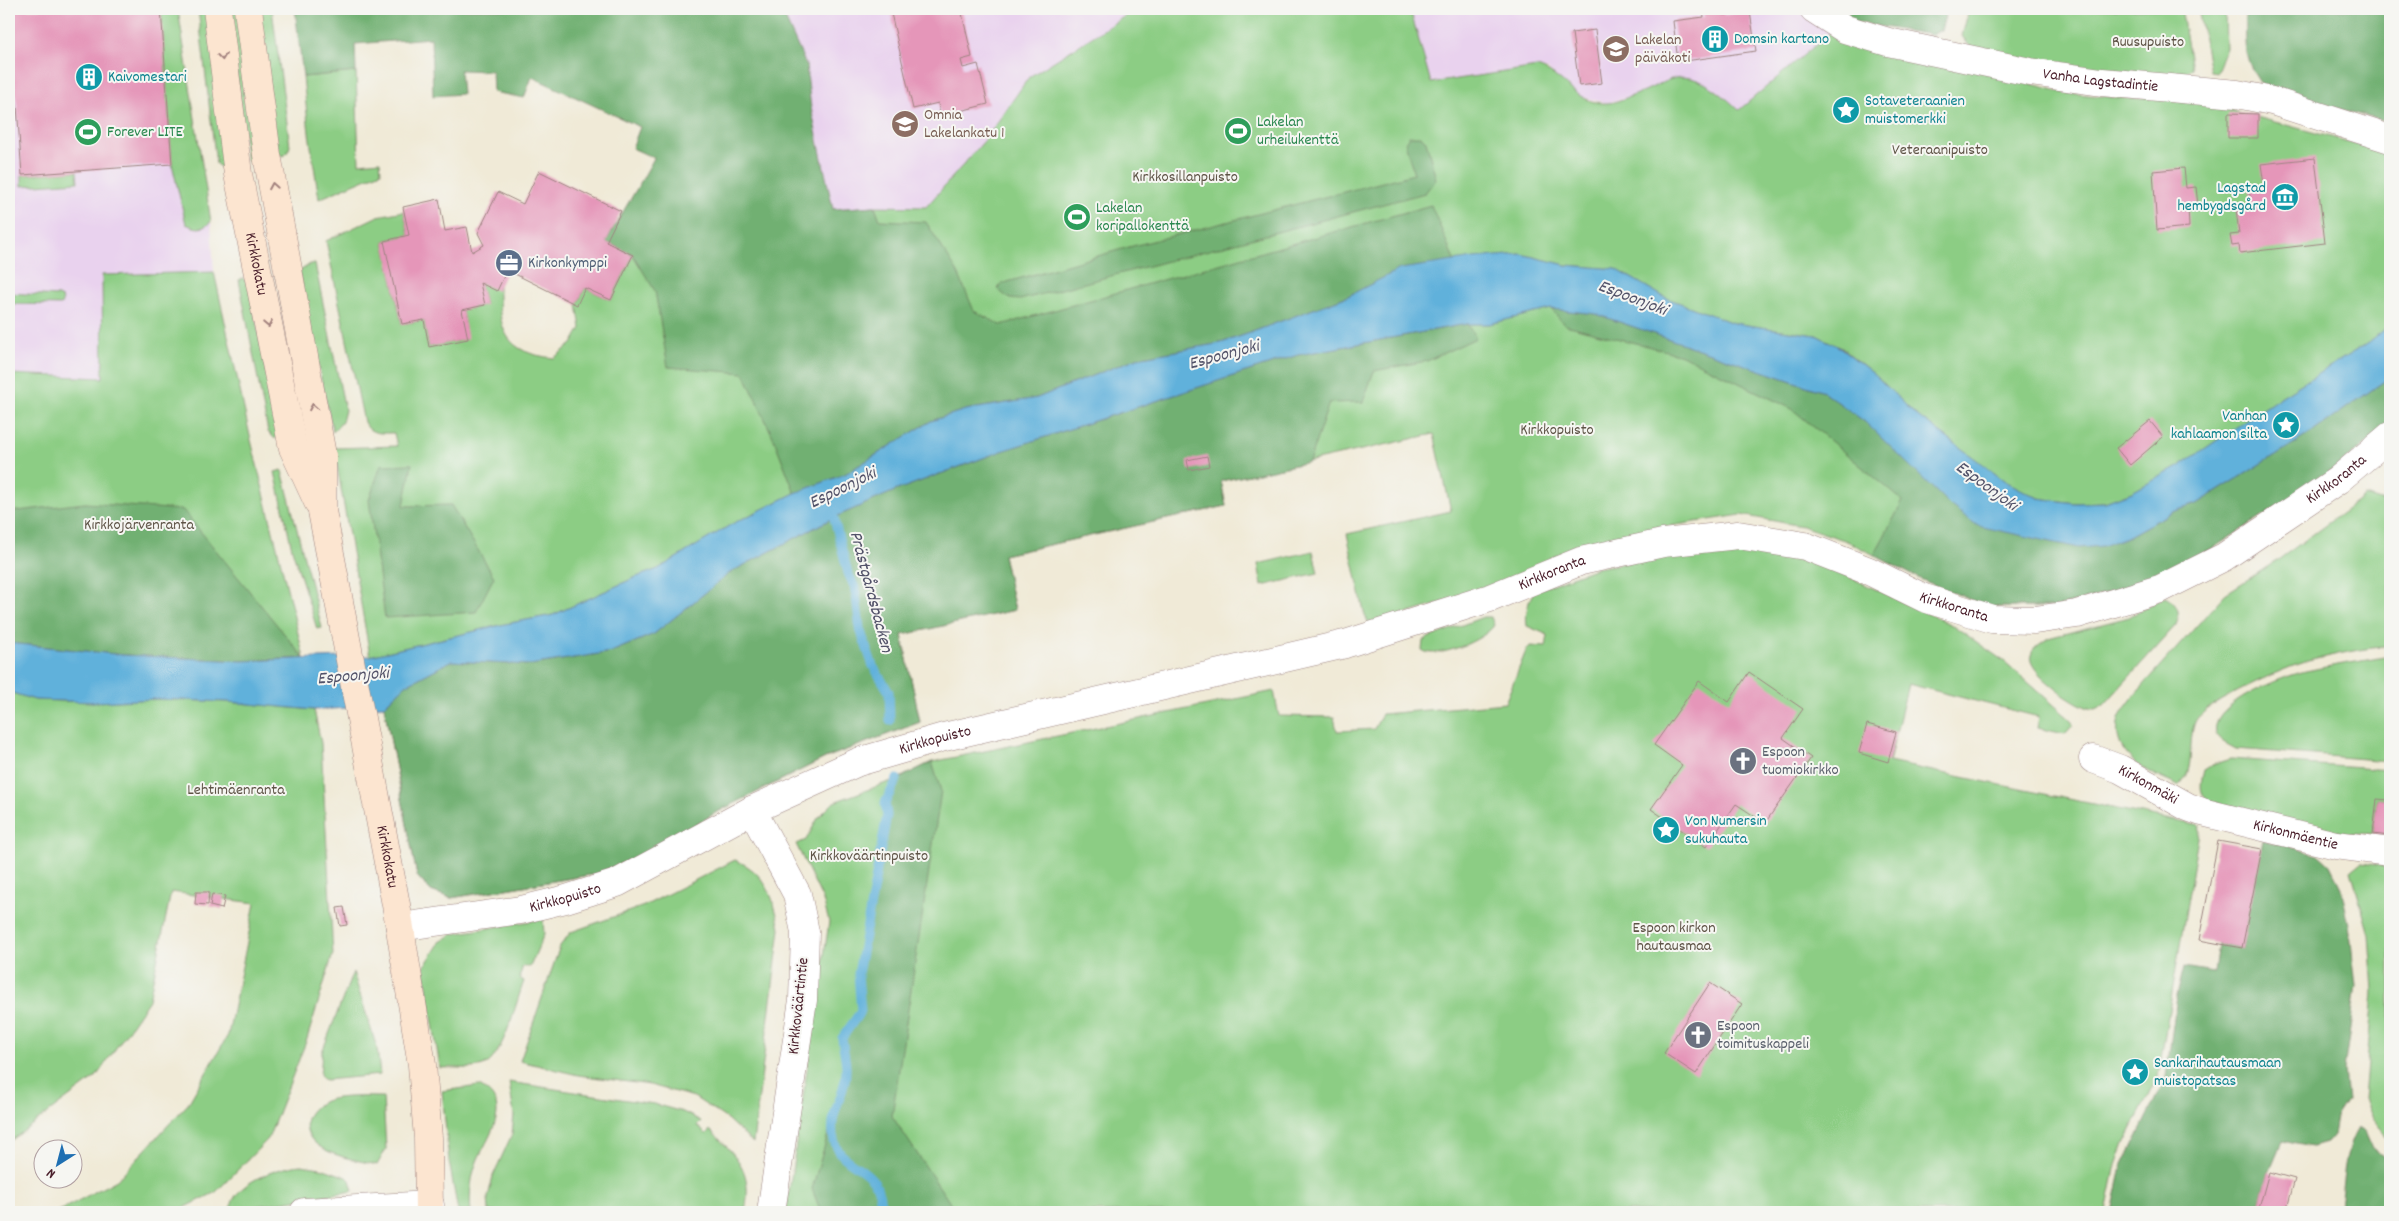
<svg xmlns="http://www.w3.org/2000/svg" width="2399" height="1221" font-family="Dekko,sans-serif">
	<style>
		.built { fill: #e9d2ee }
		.green { fill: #8ccd84; stroke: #6b7658 }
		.forest { fill: #71b072; stroke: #5e684e }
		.water { fill: #61b1db; stroke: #566883 }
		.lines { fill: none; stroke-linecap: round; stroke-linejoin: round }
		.stream { stroke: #61b1db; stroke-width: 9 }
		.building { fill: #e596b9 }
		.street-casing { stroke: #9d8481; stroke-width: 29 }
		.secondary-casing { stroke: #9d8481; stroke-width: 29 }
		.street { stroke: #fff; stroke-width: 28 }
		.secondary { stroke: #fce5d0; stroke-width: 28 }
		.oneway { stroke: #a3827e }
		.labels { text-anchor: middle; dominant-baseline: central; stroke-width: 4; stroke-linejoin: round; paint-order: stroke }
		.culture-label { font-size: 16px; fill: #0d838f; stroke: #f6f6f2; text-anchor: start }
		.education-label { font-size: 16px; fill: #785e54; stroke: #f6f6f2; text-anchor: start }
		.park-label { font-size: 16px; fill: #5e5346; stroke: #f6f6f2 }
		.street-label { font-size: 16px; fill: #4a1f2b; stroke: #f6f6f2 }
		.leisure-label { font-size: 16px; fill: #27864d; stroke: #f6f6f2; text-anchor: start }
		.service-label { font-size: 16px; fill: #4e5e75; stroke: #f6f6f2; text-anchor: start }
		.worship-label { font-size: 16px; fill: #5b616d; stroke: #f6f6f2; text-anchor: start }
		.water-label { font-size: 18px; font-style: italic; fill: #525269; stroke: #f6f6f2 }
	</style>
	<rect width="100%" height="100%" fill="#f6f6f2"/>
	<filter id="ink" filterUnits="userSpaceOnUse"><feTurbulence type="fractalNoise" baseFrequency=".02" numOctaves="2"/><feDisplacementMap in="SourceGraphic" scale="10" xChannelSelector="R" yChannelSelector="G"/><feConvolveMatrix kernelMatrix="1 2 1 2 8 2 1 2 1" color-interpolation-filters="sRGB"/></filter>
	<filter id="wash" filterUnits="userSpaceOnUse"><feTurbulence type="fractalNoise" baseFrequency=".0096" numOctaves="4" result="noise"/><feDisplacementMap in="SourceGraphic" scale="20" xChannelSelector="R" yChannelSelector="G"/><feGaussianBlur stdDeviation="1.12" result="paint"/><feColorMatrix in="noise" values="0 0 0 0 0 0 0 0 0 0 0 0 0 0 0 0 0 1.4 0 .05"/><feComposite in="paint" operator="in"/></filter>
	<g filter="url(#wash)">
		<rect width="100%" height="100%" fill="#f0ead7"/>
		<!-- built -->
		<g class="built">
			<polygon points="9,9 178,9 211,222 214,272 102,275 103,379 9,374"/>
			<polygon points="781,9 1136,9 1029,77 985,140 926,207 875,206 833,209 811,108 806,65"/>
			<polygon points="1410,9 1800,9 1816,24 1831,32 1739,110 1718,91 1694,80 1676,78 1645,92 1606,103 1578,96 1548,70 1537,67 1430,83"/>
		</g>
		<!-- green -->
		<g class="green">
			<path d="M161,9h17l33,213c-9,8 -14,7 -25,2l-14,-60z"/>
			<polygon points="198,9 210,9 226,166 222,168 216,164"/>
			<polygon points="228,9 240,9 258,161 252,164 247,160"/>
			<polygon points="256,9 272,9 290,146 288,152 283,156 277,154"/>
			<path d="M1136,9h274l21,74 106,-16c26,7 39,38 70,36 7,0 15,-4 22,-6 15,-4 33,-16 46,-19 25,-5 48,17 64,32l92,-78 235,61 66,6 26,-3 28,2 204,55v172l-22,18 -86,53 -104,71 -46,25 -27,10 -30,1 -37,-5 -33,-17 -90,-67 -40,-39 -33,-27 -26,-13 -83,-12 -69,-26 -48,-28 -50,-4 -45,-11 -47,4 -337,100 -342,135 -63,31 -74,45 -24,9 -81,37 -48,9 -135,32 -36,-208 63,-2 -3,-13c-13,0 -24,2 -30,-11l-38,-181 52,-25 26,-5 5,24 -25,6 18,83 22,-4 5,27 38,-8 -5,-29 23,-5 -5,-22 19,2c-1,46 6,68 55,73l18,-14 9,-16 -4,-23 8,-17 26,12 22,-45 6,9 194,-55 42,-3 51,1 59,-67 44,-63z"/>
			<polygon points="1969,9 2181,9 2192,68 2183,76 2154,76 1998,58 1971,48 1962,36"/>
			<polygon points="2198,9 2225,9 2226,48 2217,72 2210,71"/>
			<polygon points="356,72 359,163 380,161 381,172 319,199 309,133 303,77"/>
			<polygon points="77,171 78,182 22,186 22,175"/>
			<polygon points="310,264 315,264 345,410 342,422 333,432 300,284 300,271"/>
			<polygon points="214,272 250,436 304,658 242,661 9,643 9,374 103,378 102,275"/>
			<polygon points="243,278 249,285 279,435 275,439 268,432 239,280"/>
			<polygon points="9,293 58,296 63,299 61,305 9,304"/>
			<polygon points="1551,309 1596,314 1824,392 1865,422 1951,506 1978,525 2079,548 2103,546 2127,537 2172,512 2197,504 2314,431 2390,377 2390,425 2321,479 2202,555 2145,583 2057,607 1989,607 1920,578 1847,541 1802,526 1741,515 1644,530 1581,547 1498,586 1370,625 1365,616 1347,534 1451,511 1434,434 1221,481 1226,506 1003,555 1015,610 902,635 920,722 825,758 713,814 667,844 596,874 451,898 431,891 417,876 384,706 406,685 451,661 530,665 611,652 654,634 731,572 833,518 897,490 1002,451 1298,355 1467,324 1489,324"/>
			<polygon points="282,470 322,628 317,629 292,549 275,472"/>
			<path d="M2365,496l25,8v143c-20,-1 -61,9 -82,14 -20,5 -106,43 -113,61 -8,20 1,50 -16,64 -26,-11 -67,-28 -61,-63 2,-10 10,-19 16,-27l91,-102 53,-34z"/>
			<path d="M1735,547l54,7 41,14 124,58 51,36 66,58 2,5 -8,9 -28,-6 2,-11 -131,-33 -19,78 311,64 -42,250 -34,68 -9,25 -9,43h-1320l43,-290 -6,-22 -27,-56 10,-4 12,-22 16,-16 63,-23 35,-17 342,-71 5,25 55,1 3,14 37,-2 8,-15 123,-11 21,-52 4,-5 16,1 2,-12 -21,-9c-2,-13 1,-24 7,-35l62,-23 93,-16z"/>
			<polygon points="1313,551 1318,573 1262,586 1258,564"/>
			<path d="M2165,597c13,7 16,15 11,28l-72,80c-4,2 -7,4 -11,4 -14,-1 -69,-39 -62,-54 2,-8 11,-12 17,-17l81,-21z"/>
			<path d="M1483,617h8l3,8c-7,14 -59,36 -72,25l1,-9 5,-3z"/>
			<path d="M2385,657h5v104l-154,-12c-7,-4 -18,-8 -20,-16 -7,-28 68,-57 90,-62 26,-6 53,-9 79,-14z"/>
			<polygon points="9,692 35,700 95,702 157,699 228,702 314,710 321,743 333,954 307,1039 268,1139 216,1192 176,1212 57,1212 117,1180 188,1104 228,1035 255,903 171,892 149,1000 96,1077 9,1142"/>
			<path d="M2231,759l159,11v30l-13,-1 -4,35 -41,-2 -124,-31c-10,-10 -7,-18 -4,-31l8,-5z"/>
			<path d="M735,860c31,12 39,38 45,69l-27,214 -26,-24 -33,-22 -44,-12 -72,-10 -58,-14 40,-115 11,-14 73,-26z"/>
			<polygon points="2362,862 2390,866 2390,1141 2373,1120 2364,1099 2373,991 2369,934 2351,871"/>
			<path d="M543,919l1,15 -14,33 -7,-1 -4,12 5,3c-8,21 -21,78 -41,85 -12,4 -30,1 -43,2l-16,-101 16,-25 13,-8z"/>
			<polygon points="353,972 377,1048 380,1075 325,1080 320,1076 322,1052"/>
			<path d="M509,1082l145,22 29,8 18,9 -4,5 9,8 4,-4c29,28 43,41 35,82h-256l-1,-15 5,-21 19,-42 2,-19z"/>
			<path d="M479,1086c35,18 10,49 -1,73 -7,17 -9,35 -7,53h-13l-9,-51 -7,-70z"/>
			<path d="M383,1097l3,52 -9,16c-23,-6 -71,-11 -71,-42 1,-10 10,-18 19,-22 15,-6 43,-4 58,-4z"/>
			<path d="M301,1165l20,3 26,9 3,3 3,11 -122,19c0,-27 48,-43 70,-45z"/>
		</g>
		<!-- forest -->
		<g class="forest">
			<path d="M295,9h486l25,56 5,43 22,101 42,-3 5,14 46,2 32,51 16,38 27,14 430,-120 24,57 -55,8 -52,26 -101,38 -26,9 -84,15 -100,40 -72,12 -34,11 -86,53 -50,19 -22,-56 -29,-64 -76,-6 -13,-76 -22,-36 -27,-13c15,-29 33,-55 48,-84l-22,-10 8,-21 -108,-50 -8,21 -31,-6 -1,-21 -32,-1 2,24 -29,2 -2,-58 -76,6 1,28 -53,5z"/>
			<polygon points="1828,9 1947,9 1941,30 1932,35 1853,22"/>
			<path d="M2245,9h145v114l-126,-35c-23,-30 -19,-44 -19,-79z"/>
			<polygon points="1409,136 1420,136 1426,141 1436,179 1425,193 1020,300 1010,299 998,290 999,285 1004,283 1129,247 1414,174 1405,142"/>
			<polygon points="1551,309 1596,314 1824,392 1865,422 2127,537 2172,512 2197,504 2314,431 2390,377 2390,425 2321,479 2202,555 2145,583 2057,607 1989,607 1920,579 1874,555 1903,501 1792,409 1682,355 1565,325"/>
			<polygon points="1467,324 1476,338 1427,361 1374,371 1363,402 1329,403 1309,462 1221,481 1226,506 1003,555 1015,610 902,635 920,722 825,758 713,814 667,844 596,874 451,898 431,891 417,876 384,706 406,685 451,661 530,665 611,652 654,634 731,572 833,518 897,490 1002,451 1298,355"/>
			<polygon points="412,464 404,506 451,505 494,577 476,612 385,618 369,500 381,465"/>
			<polygon points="85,503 183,510 304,658 242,661 124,655 9,643 9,512"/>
			<path d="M932,762l9,29 -49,325 64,96h-135l-9,-23 35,-120 -5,-31 19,-27 -3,-37 29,-159c-4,-34 19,-40 45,-53z"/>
			<polygon points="2263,840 2318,854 2330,865 2341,888 2349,924 2356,986 2344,1070 2347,1100 2336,1117 2333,1135 2326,1143 2312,1147 2282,1141 2269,1172 2258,1212 2112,1212 2122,1167 2166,1077 2177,995 2184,967 2214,972 2218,943 2242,948"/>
			<path d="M2358,1128l7,4 7,16 18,13v51h-51c5,-28 3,-58 19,-84z"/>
		</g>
		<!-- water -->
		<polygon class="water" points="1521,254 1566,265 1616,269 1664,297 1733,323 1816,335 1841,348 1875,375 1915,414 2005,481 2038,498 2075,503 2105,502 2132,492 2178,467 2282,396 2368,343 2390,325 2390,377 2314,431 2197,504 2172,512 2127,537 2103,546 2079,548 1978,526 1951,506 1865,422 1824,392 1596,314 1551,309 1489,324 1467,324 1298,355 1002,451 897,490 833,518 731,572 654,634 611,652 530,665 451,661 406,685 384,706 314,710 228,702 157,699 95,702 35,700 9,692 9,643 124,655 242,661 370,656 505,624 553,615 634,578 658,569 732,524 795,493 845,474 931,421 965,410 1037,398 1137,358 1221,343 1247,334 1348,296 1400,269 1474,258"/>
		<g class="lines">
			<!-- stream -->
			<g class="stream">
				<polyline points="831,507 848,573 855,588 860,629 873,666 889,692 890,721"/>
				<path d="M881,1212c1,-51 -38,-38 -47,-72 -7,-26 13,-47 12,-71 0,-10 -3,-21 -4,-31l19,-27 -3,-37 29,-159 -2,-12 12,-24"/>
			</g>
		</g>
		<g id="blocks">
			<!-- building -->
			<g class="building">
				<polygon points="9,9 161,9 172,164 22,175 17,106 9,48"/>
				<polygon points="890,9 961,9 972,57 961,60 963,68 978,64 988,104 940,116 938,103 913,109"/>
				<polygon points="1703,9 1723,9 1724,15 1750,12 1756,51 1678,62 1673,21 1704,17"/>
				<polygon points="1595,30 1602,83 1579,86 1572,33"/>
				<polygon points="2228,113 2258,114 2258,138 2228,138"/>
				<polygon points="2315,158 2325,243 2240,253 2239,245 2232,246 2230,235 2239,234 2236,209 2251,207 2249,187 2264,185 2261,164"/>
				<polygon points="2184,168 2186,188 2196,187 2198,206 2188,207 2189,227 2157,230 2153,171"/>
				<polygon points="539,171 621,211 606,242 633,255 611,300 585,288 577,305 507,270 497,291 480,283 485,305 462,310 468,339 429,347 424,320 402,324 384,241 409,235 403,207 439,199 445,231 467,227 472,252 484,245 478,233 498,192 523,204"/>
				<polygon points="2150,421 2163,437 2130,465 2116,448"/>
				<polygon points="1207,456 1209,466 1189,470 1187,460"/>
				<polygon points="1749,672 1803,709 1783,738 1811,758 1765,823 1736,804 1706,847 1651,809 1682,765 1654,745 1699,681 1729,702"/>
				<polygon points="1867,724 1896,732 1888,762 1859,753"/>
				<polygon points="2377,799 2390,800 2390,836 2373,834"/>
				<polygon points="2218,841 2262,849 2242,948 2199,940"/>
				<polygon points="196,892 209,892 208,905 195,904"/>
				<polygon points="212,894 225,896 222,909 210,906"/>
				<polygon points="344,907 347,925 340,926 337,908"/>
				<polygon points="1710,983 1742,1004 1696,1074 1664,1053"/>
				<polygon points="2269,1172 2295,1179 2286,1212 2258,1212"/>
			</g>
		</g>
	</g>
	<g filter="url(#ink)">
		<use href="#blocks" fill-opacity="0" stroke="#9d8481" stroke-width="1"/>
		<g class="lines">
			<!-- street casing -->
			<g class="street-casing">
				<g id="street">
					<path id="s1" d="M1814,9l31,20 43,13 142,30 72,10 135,12 35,7 118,38"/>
					<path id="s2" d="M2093,759l27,10 68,38 14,5 134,33 54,7"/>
					<polyline points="752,810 797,894 805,932 803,1000 771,1212"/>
					<path id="s3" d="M400,927l121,-17 45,-11 51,-16 135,-73 106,-48 86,-25 401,-93 145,-46 91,-37 82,-18 75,-8 67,11 64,25 55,27 68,21 43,1 42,-6 83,-25 64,-32 114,-77 52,-44"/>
					<polyline points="304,1212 430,1205"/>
				</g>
			</g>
			<!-- secondary casing -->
			<g class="secondary-casing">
				<g id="secondary">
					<path id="s4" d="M217,9l21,165 55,274 25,54"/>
					<path id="s5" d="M248,9l19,146 55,300v56l75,399 25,155 6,73 1,74"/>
				</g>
			</g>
			<!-- street -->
			<use href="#street" class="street"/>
			<!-- secondary -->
			<use href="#secondary" class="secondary"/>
		</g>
		<!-- one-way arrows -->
		<defs><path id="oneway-chevron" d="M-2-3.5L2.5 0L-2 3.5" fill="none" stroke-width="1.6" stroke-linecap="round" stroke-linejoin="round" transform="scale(1.25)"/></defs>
		<g class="oneway">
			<use href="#oneway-chevron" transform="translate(222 57) rotate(83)"/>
			<use href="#oneway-chevron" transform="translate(273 186) rotate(-100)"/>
			<use href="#oneway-chevron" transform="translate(268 324) rotate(79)"/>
			<use href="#oneway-chevron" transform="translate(313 407) rotate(-100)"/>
		</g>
	</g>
	<!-- icons -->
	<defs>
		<g id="building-disc" transform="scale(1.4375)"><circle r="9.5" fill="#0f9aa8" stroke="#f6f6f2"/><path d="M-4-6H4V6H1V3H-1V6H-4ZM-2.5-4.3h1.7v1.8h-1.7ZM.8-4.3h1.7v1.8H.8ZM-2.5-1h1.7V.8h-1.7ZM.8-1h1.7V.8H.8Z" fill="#fff"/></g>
		<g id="school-disc" transform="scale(1.4375)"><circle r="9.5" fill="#8d6e63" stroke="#f6f6f2"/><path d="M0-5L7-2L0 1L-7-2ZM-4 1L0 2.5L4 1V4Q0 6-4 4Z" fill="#fff"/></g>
		<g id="sight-disc" transform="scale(1.4375)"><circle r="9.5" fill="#0f9aa8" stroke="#f6f6f2"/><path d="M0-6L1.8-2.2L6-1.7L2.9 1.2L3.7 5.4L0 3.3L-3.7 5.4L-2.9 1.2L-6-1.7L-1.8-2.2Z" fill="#fff"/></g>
		<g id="stadium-disc" transform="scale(1.4375)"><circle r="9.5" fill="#2e9e5b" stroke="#f6f6f2"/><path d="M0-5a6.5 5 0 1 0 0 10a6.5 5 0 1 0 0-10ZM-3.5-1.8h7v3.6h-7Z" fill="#fff"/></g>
		<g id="museum-disc" transform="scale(1.4375)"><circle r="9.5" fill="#0f9aa8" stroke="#f6f6f2"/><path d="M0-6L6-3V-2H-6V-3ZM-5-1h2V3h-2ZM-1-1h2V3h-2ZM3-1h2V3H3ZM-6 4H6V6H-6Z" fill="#fff"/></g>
		<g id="office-disc" transform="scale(1.4375)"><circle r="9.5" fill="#5c6f8a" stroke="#f6f6f2"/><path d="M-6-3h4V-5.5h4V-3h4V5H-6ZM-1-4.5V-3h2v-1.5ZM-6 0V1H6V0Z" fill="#fff"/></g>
		<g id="church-disc" transform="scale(1.4375)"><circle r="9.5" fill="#6b7280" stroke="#f6f6f2"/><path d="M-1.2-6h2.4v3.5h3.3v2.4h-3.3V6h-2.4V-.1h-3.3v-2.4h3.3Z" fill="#fff"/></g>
	</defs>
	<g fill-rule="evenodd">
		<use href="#building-disc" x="1715" y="39"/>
		<use href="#school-disc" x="1616" y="49"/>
		<use href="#building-disc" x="89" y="77"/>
		<use href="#sight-disc" x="1846" y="110"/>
		<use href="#school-disc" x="905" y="124"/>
		<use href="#stadium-disc" x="1238" y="131"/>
		<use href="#stadium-disc" x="88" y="132"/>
		<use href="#museum-disc" x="2285" y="197"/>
		<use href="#stadium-disc" x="1077" y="217"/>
		<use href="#office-disc" x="509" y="263"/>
		<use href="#sight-disc" x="2286" y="425"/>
		<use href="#church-disc" x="1743" y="761"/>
		<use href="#sight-disc" x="1666" y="830"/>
		<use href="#church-disc" x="1698" y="1035"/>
		<use href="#sight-disc" x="2135" y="1072"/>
	</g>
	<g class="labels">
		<!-- culture labels -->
		<g class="culture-label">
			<text x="1734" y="39">Domsin kartano</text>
			<text x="108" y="77">Kaivomestari</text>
			<text x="1865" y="101">Sotaveteraanien<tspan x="1865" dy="18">muistomerkki</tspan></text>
			<text x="2266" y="188" text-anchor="end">Lagstad<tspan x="2266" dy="18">hembygdsgård</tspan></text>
			<text x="2267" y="416" text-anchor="end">Vanhan<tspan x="2267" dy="18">kahlaamon silta</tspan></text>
			<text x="1685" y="821">Von Numersin<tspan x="1685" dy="18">sukuhauta</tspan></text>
			<text x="2154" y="1063">Sankarihautausmaan<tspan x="2154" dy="18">muistopatsas</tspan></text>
		</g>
		<!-- education labels -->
		<g class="education-label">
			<text x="1635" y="40">Lakelan<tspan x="1635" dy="18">päiväkoti</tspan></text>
			<text x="924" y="115">Omnia<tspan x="924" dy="18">Lakelankatu 1</tspan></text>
		</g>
		<!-- park labels -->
		<g class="park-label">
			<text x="2148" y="42">Ruusupuisto</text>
			<text x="1940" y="150">Veteraanipuisto</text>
			<text x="1185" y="177">Kirkkosillanpuisto</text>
			<text x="1557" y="430">Kirkkopuisto</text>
			<text x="139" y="525">Kirkkojärvenranta</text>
			<text x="236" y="790">Lehtimäenranta</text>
			<text x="869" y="856">Kirkkoväärtinpuisto</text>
			<text x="1674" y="928">Espoon kirkon<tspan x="1674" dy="18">hautausmaa</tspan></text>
		</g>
		<!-- street labels -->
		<g class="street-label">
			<text stroke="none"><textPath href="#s1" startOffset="298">Vanha Lagstadintie</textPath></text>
			<text stroke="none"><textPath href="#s4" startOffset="258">Kirkkokatu</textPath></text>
			<text stroke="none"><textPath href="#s3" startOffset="2052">Kirkkoranta</textPath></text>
			<text stroke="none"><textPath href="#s3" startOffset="1212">Kirkkoranta</textPath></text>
			<text stroke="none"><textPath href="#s3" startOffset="1632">Kirkkoranta</textPath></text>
			<text stroke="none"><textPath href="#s3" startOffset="572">Kirkkopuisto</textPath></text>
			<text stroke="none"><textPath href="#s2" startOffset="61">Kirkonmäki</textPath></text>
			<text stroke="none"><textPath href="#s2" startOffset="218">Kirkonmäentie</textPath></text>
			<text stroke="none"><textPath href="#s5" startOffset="860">Kirkkokatu</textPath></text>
			<text stroke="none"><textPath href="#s3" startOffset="168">Kirkkopuisto</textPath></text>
			<text transform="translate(799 1006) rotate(-84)">Kirkkoväärtintie</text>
		</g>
		<!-- leisure labels -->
		<g class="leisure-label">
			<text x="1257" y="122">Lakelan<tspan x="1257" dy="18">urheilukenttä</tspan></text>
			<text x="107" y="132">Forever LITE</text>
			<text x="1096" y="208">Lakelan<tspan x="1096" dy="18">koripallokenttä</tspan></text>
		</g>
		<!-- service labels -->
		<g class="service-label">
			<text x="528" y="263">Kirkonkymppi</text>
		</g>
		<!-- worship labels -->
		<g class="worship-label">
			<text x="1762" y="752">Espoon<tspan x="1762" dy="18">tuomiokirkko</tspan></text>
			<text x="1717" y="1026">Espoon<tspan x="1717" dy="18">toimituskappeli</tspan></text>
		</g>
		<!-- water labels -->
		<g class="water-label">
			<text transform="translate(1632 299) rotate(21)">Espoonjoki</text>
			<text transform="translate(1224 356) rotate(-15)">Espoonjoki</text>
			<text transform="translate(1986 487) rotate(36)">Espoonjoki</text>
			<text transform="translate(843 489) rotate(-26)">Espoonjoki</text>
			<text transform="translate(870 592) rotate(75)">Prästgårdsbacken</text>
			<text transform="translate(353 677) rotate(-5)">Espoonjoki</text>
		</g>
	</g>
	<!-- margin -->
	<rect width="2399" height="1221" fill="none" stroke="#f6f6f2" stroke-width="30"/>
	<!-- north arrow -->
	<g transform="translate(58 1164) rotate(216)"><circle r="24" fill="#f6f6f2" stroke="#b1a0a2"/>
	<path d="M0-4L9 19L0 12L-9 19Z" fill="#1f6fb2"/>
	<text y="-8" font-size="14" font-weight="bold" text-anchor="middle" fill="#4a1f2b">N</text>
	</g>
</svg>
